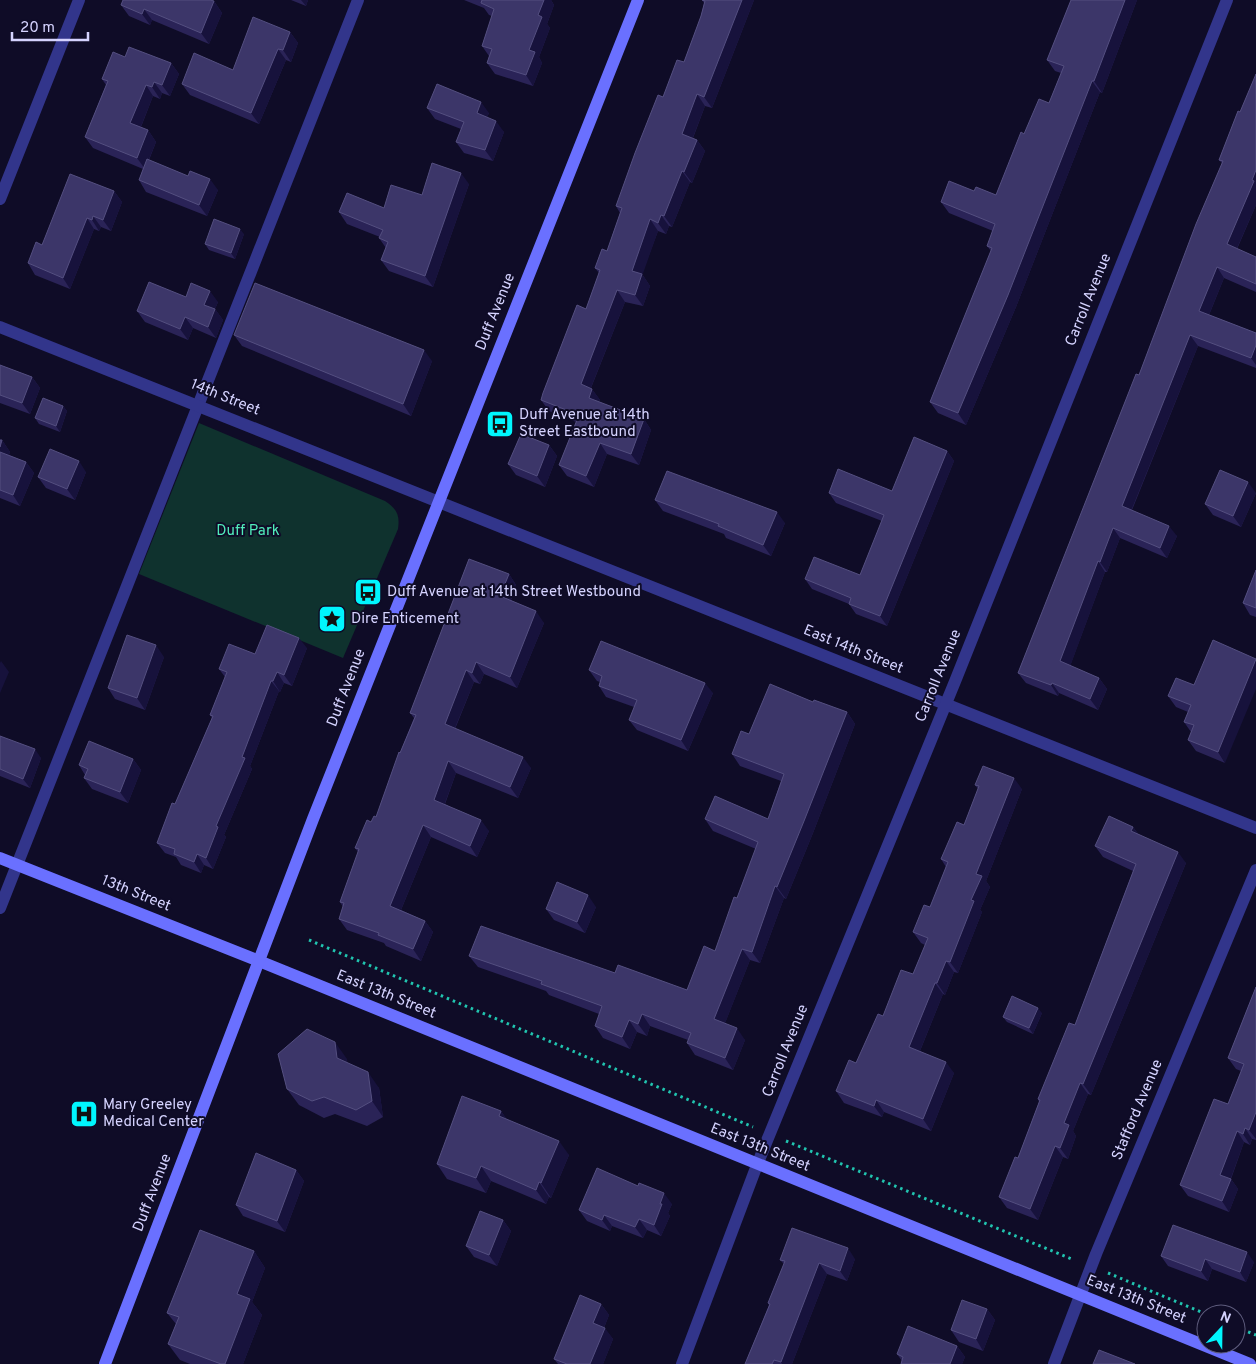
<svg xmlns="http://www.w3.org/2000/svg" width="1256" height="1364" font-family="Overpass,sans-serif">
	<style>
		.green { fill: #0f322e }
		.lines { fill: none; stroke-linecap: round; stroke-linejoin: round }
		.path { stroke: #21c4af; stroke-width: 3; stroke-dasharray: 2.5 4; stroke-linecap: butt }
		.lane { stroke: #32358b; stroke-width: 12 }
		.street { stroke: #32358b; stroke-width: 12 }
		.secondary { stroke: #6a70ff; stroke-width: 12 }
		.wall { fill: #2a2357 }
		.shaded-wall { fill: #17123c }
		.building { fill: #3c3669; stroke: #544f80 }
		.labels { text-anchor: middle; dominant-baseline: central; stroke-width: 4; stroke-linejoin: round; paint-order: stroke }
		.street-label { font-size: 15px; fill: #d5d3ff; stroke: #0f0c27 }
		.poi-label { font-size: 15px; fill: #d5d3ff; stroke: #0f0c27; text-anchor: start }
		.park-label { font-size: 15px; fill: #51edbb; stroke: #0f0c27 }
	</style>
	<rect width="100%" height="100%" fill="#0f0c27"/>
	<!-- green -->
	<path class="green" d="M199,423l186,78c12,8 15,14 13,28l-55,129 -204,-84z"/>
	<g class="lines">
		<!-- path -->
		<g class="path">
			<polyline points="309,940 753,1127"/>
			<polyline points="786,1141 1074,1260"/>
			<polyline points="1108,1273 1206,1314"/>
			<polyline points="1236,1327 1256,1335"/>
		</g>
		<!-- lane -->
		<polyline class="lane" points="0,908 358,0"/>
		<!-- street -->
		<g class="street">
			<polyline points="0,199 79,0"/>
			<polyline points="0,327 1256,828"/>
			<polyline points="682,1364 757,1165 956,679 1227,0"/>
			<polyline points="1054,1364 1096,1254 1256,870"/>
		</g>
		<!-- secondary -->
		<g class="secondary">
			<polyline points="0,858 259,961 1250,1364"/>
			<polyline points="105,1364 313,819 638,0"/>
		</g>
	</g>
	<!-- wall -->
	<g class="wall">
		<polygon points="291,0 308,0 306,6"/>
		<polygon points="464,0 551,0 554,5 547,24 550,28 539,57 542,63 533,86 495,74 487,63 489,56 482,46 492,16 489,15 484,8"/>
		<polygon points="702,0 754,0 712,108 705,106 693,138 697,140 705,151 692,183 690,182 672,227 669,226 666,234 658,231 642,274 650,286 643,306 625,302 591,388 600,400 599,402 644,419 651,430 639,465 607,454 594,487 567,476 559,465 576,422 549,411 541,400 586,309 599,273 595,268 607,251 620,213 616,206 663,97 684,62 701,16 704,3"/>
		<polygon points="1071,0 1137,0 1102,93 1100,92 1016,307 966,425 938,413 930,402 991,251 987,246 993,231 949,213 941,202 996,195 1024,134 1049,103 1061,73 1055,71 1047,60"/>
		<polygon points="214,1 222,13 209,44 152,20 150,25 129,16 121,5"/>
		<polygon points="290,32 298,43 291,62 286,60 259,124 190,95 182,84 233,70"/>
		<polygon points="125,57 171,63 179,74 170,96 162,93 160,99 153,96 141,127 148,130 156,142 149,160 218,190 207,216 146,192 139,180 143,169 93,148 85,137 106,85 102,79"/>
		<polygon points="427,108 489,113 487,117 504,132 493,161 464,153 456,142 461,129 435,119"/>
		<polygon points="1238,111 1256,205 1237,249 1256,257 1256,292 1224,278 1209,315 1256,333 1256,368 1198,346 1132,510 1177,536 1167,558 1120,538 1107,572 1105,572 1070,666 1099,678 1107,689 1098,710 1059,693 1058,696 1026,683 1018,673 1139,375 1222,163 1219,160"/>
		<polygon points="469,184 433,287 389,271 381,260 386,248 379,238 380,237 347,224 339,212 384,208 422,195"/>
		<polygon points="114,191 122,202 111,231 101,227 99,231 94,229 70,289 35,275 28,263 42,245"/>
		<polygon points="244,234 235,259 209,250 205,244"/>
		<polygon points="186,297 218,302 215,309 223,320 216,338 193,328 188,340 145,322 137,311"/>
		<polygon points="234,335 432,361 411,416 242,346"/>
		<polygon points="0,365 32,377 40,388 30,414 0,403"/>
		<polygon points="63,406 67,411 60,432 39,424 35,418"/>
		<polygon points="0,440 2,440 10,452 9,455 26,462 34,473 20,506 0,498"/>
		<polygon points="549,445 557,456 545,487 516,475 508,464"/>
		<polygon points="947,451 954,461 887,626 856,614 849,604 812,589 805,579 860,575 882,521 836,503 829,493 892,491"/>
		<polygon points="86,472 75,500 46,488 38,477"/>
		<polygon points="1256,493 1241,527 1213,515 1205,504"/>
		<polygon points="655,500 785,523 771,556 726,538 724,534 663,511"/>
		<polygon points="1256,570 1256,617 1250,615 1243,603"/>
		<polygon points="509,574 516,585 511,600 544,623 517,688 484,674 480,684 474,682 455,729 531,768 518,798 456,773 445,804 489,831 477,857 431,837 401,910 425,921 433,932 421,961 386,946 384,943 347,930 339,919 343,907 340,902 358,852 355,848 371,822 376,817 400,753 414,718 410,713"/>
		<polygon points="307,648 292,686 284,683 280,692 279,691 250,766 252,769 224,835 226,837 213,869 204,865 201,873 181,865 176,857 165,853 157,843 175,804 212,718 210,715 225,677 219,669 255,654"/>
		<polygon points="164,657 145,710 115,699 108,688"/>
		<polygon points="589,670 713,693 688,751 637,730 629,720 634,707 606,697 599,686 600,682 597,681"/>
		<polygon points="1176,678 1225,763 1196,751 1188,740 1191,732 1184,722 1188,712 1176,707 1168,696"/>
		<polygon points="813,702 847,712 855,724 813,833 786,899 784,898 760,963 750,960 725,1023 745,1040 733,1070 695,1055 687,1043 688,1040 650,1026 647,1036 637,1032 630,1049 603,1038 595,1026 599,1014 549,995 546,991 478,967 469,956 615,973 687,990 715,951 737,898 756,849 713,831 705,819 768,819 781,781 740,766 732,754 749,734"/>
		<polygon points="0,736 41,758 30,788 0,776"/>
		<polygon points="133,759 141,770 128,803 92,789 84,778 85,775 79,765"/>
		<polygon points="975,785 1022,789 986,881 990,887 980,910 982,912 958,973 954,972 945,995 943,994 920,1051 954,1073 931,1131 884,1112 882,1117 844,1103 836,1091 856,1063 883,1016 913,974 925,945 921,943 913,932 930,907 946,867 941,859 964,825 978,789"/>
		<polygon points="1133,827 1139,835 1186,863 1091,1095 1088,1094 1073,1131 1076,1136 1068,1159 1063,1157 1038,1220 1007,1208 999,1197 1018,1158 1039,1102 1038,1099 1075,1025 1133,871 1103,857 1095,846"/>
		<polygon points="596,907 585,933 554,920 546,909"/>
		<polygon points="1256,987 1256,1140 1252,1139 1250,1145 1244,1142 1231,1179 1238,1189 1229,1212 1188,1196 1180,1185 1228,1104 1241,1071 1236,1069 1228,1058"/>
		<polygon points="1042,1013 1033,1034 1007,1022 1003,1017"/>
		<polygon points="347,1059 347,1063 379,1088 383,1117 367,1126 335,1114 324,1118 299,1105 287,1089"/>
		<polygon points="501,1111 507,1120 569,1155 551,1198 549,1197 546,1204 491,1181 486,1193 447,1179 437,1164"/>
		<polygon points="296,1170 304,1181 285,1232 243,1216 236,1205"/>
		<polygon points="672,1204 668,1213 670,1216 661,1236 647,1230 643,1238 612,1226 610,1231 587,1221 579,1210"/>
		<polygon points="503,1220 511,1231 497,1266 474,1257 466,1246"/>
		<polygon points="254,1251 265,1268 252,1302 262,1315 243,1364 190,1364 180,1360 168,1344 176,1324 167,1313"/>
		<polygon points="1161,1256 1254,1262 1246,1282 1212,1269 1208,1281 1168,1266"/>
		<polygon points="855,1259 847,1281 827,1274 792,1364 745,1364 769,1305 768,1303 784,1264 780,1260"/>
		<polygon points="601,1304 609,1315 604,1328 613,1339 603,1364 558,1364 554,1359"/>
		<polygon points="987,1309 995,1320 983,1351 959,1342 951,1330"/>
		<polygon points="957,1346 965,1357 962,1364 901,1364 902,1361 897,1354"/>
	</g>
	<!-- shaded-wall -->
	<g class="shaded-wall">
		<polygon points="301,0 308,0 306,6"/>
		<polygon points="544,0 551,0 554,5 547,24 550,28 539,57 542,63 533,86 526,75 529,50 538,15"/>
		<polygon points="742,0 754,0 712,108 704,97"/>
		<polygon points="1125,0 1137,0 1102,93 1094,81"/>
		<polygon points="214,1 222,13 209,44 201,33"/>
		<polygon points="144,9 152,20 150,25 142,14"/>
		<polygon points="290,32 298,43 291,62 283,50"/>
		<polygon points="278,49 286,60 259,124 251,113"/>
		<polygon points="171,63 179,74 170,96 162,85"/>
		<polygon points="1092,81 1100,92 1016,307 966,425 958,413"/>
		<polygon points="154,82 162,93 160,99 152,87"/>
		<polygon points="146,85 153,96 138,134 130,123"/>
		<polygon points="697,94 705,106 690,145 682,134"/>
		<polygon points="481,102 489,113 484,124 477,113"/>
		<polygon points="496,121 504,132 493,161 485,150"/>
		<polygon points="148,130 156,142 145,169 137,158"/>
		<polygon points="697,140 705,151 692,183 684,172"/>
		<polygon points="1256,170 1256,205 1234,255 1227,244"/>
		<polygon points="682,171 690,182 672,227 664,216"/>
		<polygon points="461,173 469,184 433,287 425,276"/>
		<polygon points="210,179 218,190 207,216 199,205"/>
		<polygon points="114,191 122,202 111,231 103,220"/>
		<polygon points="661,215 669,226 666,234 658,223"/>
		<polygon points="93,216 101,227 99,231 92,220"/>
		<polygon points="87,218 94,229 70,289 63,278"/>
		<polygon points="650,219 658,231 640,282 632,271"/>
		<polygon points="240,229 244,234 235,259 231,253"/>
		<polygon points="1217,267 1224,278 1206,322 1199,311"/>
		<polygon points="642,274 650,286 643,306 635,295"/>
		<polygon points="617,290 625,302 588,395 581,384"/>
		<polygon points="210,291 218,302 215,309 223,320 216,338 208,327 204,305"/>
		<polygon points="185,317 193,328 188,340 180,329"/>
		<polygon points="1190,335 1198,346 1129,516 1122,506"/>
		<polygon points="1256,345 1256,365 1251,358"/>
		<polygon points="424,350 432,361 411,416 403,404"/>
		<polygon points="32,377 40,388 30,414 22,403"/>
		<polygon points="592,389 600,400 596,409 589,398"/>
		<polygon points="63,406 67,411 60,432 56,426"/>
		<polygon points="644,419 651,430 639,465 631,454"/>
		<polygon points="2,440 10,452 6,462 0,454 0,447"/>
		<polygon points="600,443 607,454 594,487 586,476"/>
		<polygon points="549,445 557,456 545,487 537,476"/>
		<polygon points="947,451 954,461 887,626 880,616"/>
		<polygon points="79,461 86,472 75,500 67,489"/>
		<polygon points="26,462 34,473 20,506 13,495"/>
		<polygon points="1248,482 1256,493 1241,527 1233,516"/>
		<polygon points="777,512 785,523 771,556 763,545"/>
		<polygon points="1169,526 1177,536 1167,558 1160,548"/>
		<polygon points="1113,528 1120,538 1107,572 1100,562"/>
		<polygon points="1098,561 1105,572 1068,672 1060,661"/>
		<polygon points="509,574 516,585 508,607 500,596"/>
		<polygon points="536,611 544,623 517,688 510,677"/>
		<polygon points="299,638 307,648 292,686 284,675"/>
		<polygon points="156,645 164,657 145,710 137,698"/>
		<polygon points="1256,659 1256,689 1225,763 1218,752"/>
		<polygon points="1,661 9,672 0,693 0,663"/>
		<polygon points="476,662 484,674 480,684 472,673"/>
		<polygon points="466,670 474,682 452,735 445,724"/>
		<polygon points="277,672 284,683 280,692 273,681"/>
		<polygon points="1099,678 1107,689 1098,710 1090,699"/>
		<polygon points="271,681 279,691 250,766 252,769 224,835 226,837 213,869 206,858 216,826"/>
		<polygon points="705,683 713,693 688,751 681,740"/>
		<polygon points="1052,683 1059,693 1058,696 1051,685"/>
		<polygon points="847,712 855,724 813,833 786,899 777,887"/>
		<polygon points="35,749 41,758 30,788 23,779"/>
		<polygon points="523,757 531,768 518,798 510,787"/>
		<polygon points="133,759 141,770 128,803 120,792"/>
		<polygon points="448,761 456,773 442,811 434,800"/>
		<polygon points="1014,778 1022,789 986,881 990,887 980,910 982,912 958,973 950,962 971,900 976,874"/>
		<polygon points="481,820 489,831 477,857 470,846"/>
		<polygon points="423,825 431,837 398,917 390,906"/>
		<polygon points="1133,827 1141,838 1131,831"/>
		<polygon points="1178,852 1186,863 1091,1095 1083,1084"/>
		<polygon points="197,854 204,865 201,873 194,862"/>
		<polygon points="775,886 784,898 760,963 752,952"/>
		<polygon points="588,895 596,907 585,933 577,922"/>
		<polygon points="425,921 433,932 421,961 413,949"/>
		<polygon points="742,949 750,960 722,1031 714,1019"/>
		<polygon points="946,961 954,972 945,995 937,983"/>
		<polygon points="935,983 943,994 917,1058 909,1047"/>
		<polygon points="1038,1008 1042,1013 1033,1034 1029,1028"/>
		<polygon points="642,1014 650,1026 647,1036 638,1024"/>
		<polygon points="629,1020 637,1032 630,1049 622,1037"/>
		<polygon points="737,1028 745,1040 733,1070 725,1058"/>
		<polygon points="335,1042 347,1059 349,1075 337,1058"/>
		<polygon points="946,1062 954,1073 931,1131 923,1119"/>
		<polygon points="368,1072 379,1088 383,1117 372,1101"/>
		<polygon points="1080,1083 1088,1094 1073,1131 1076,1136 1068,1159 1060,1148 1064,1123"/>
		<polygon points="876,1100 884,1112 882,1117 874,1106"/>
		<polygon points="501,1111 511,1125 499,1116"/>
		<polygon points="1256,1112 1256,1139 1249,1130"/>
		<polygon points="1245,1128 1252,1139 1250,1145 1243,1134"/>
		<polygon points="1237,1131 1244,1142 1228,1186 1220,1175"/>
		<polygon points="559,1141 569,1155 551,1198 541,1183"/>
		<polygon points="1055,1146 1063,1157 1038,1220 1030,1209"/>
		<polygon points="481,1166 491,1181 486,1193 476,1178"/>
		<polygon points="296,1170 304,1181 285,1232 277,1221"/>
		<polygon points="1231,1179 1238,1189 1229,1212 1222,1201"/>
		<polygon points="539,1182 549,1197 546,1204 536,1190"/>
		<polygon points="664,1193 672,1204 668,1213 670,1216 661,1236 654,1225 660,1204"/>
		<polygon points="604,1215 612,1226 610,1231 602,1220"/>
		<polygon points="639,1219 647,1230 643,1238 635,1227"/>
		<polygon points="503,1220 511,1231 497,1266 489,1255"/>
		<polygon points="848,1248 855,1259 847,1281 840,1271"/>
		<polygon points="254,1251 265,1268 252,1302 262,1315 243,1364 225,1364 237,1294"/>
		<polygon points="1247,1252 1254,1262 1246,1282 1240,1272"/>
		<polygon points="1205,1259 1212,1269 1208,1281 1201,1271"/>
		<polygon points="819,1263 827,1274 792,1364 782,1364 781,1362"/>
		<polygon points="601,1304 609,1315 601,1335 593,1323"/>
		<polygon points="987,1309 995,1320 983,1351 976,1339"/>
		<polygon points="605,1328 613,1339 603,1364 590,1364"/>
		<polygon points="957,1346 965,1357 962,1364 950,1364"/>
	</g>
	<!-- building -->
	<g class="building">
		<polygon points="123,0 210,0 214,1 201,33 144,9 142,14 121,5"/>
		<polygon points="482,0 544,0 538,15 542,17 529,50 535,52 526,75 487,63 492,49 482,46 494,9 481,3"/>
		<polygon points="702,0 742,0 704,97 697,94 682,134 697,140 684,172 682,171 664,216 661,215 658,223 650,219 632,271 642,274 635,295 617,290 581,384 592,389 589,398 644,419 631,454 600,443 586,476 559,465 579,415 541,400 543,393 577,305 586,309 600,270 595,268 602,249 607,251 622,208 616,206 635,153 658,95 663,97 677,60 684,62 701,16 705,1"/>
		<polygon points="1071,0 1125,0 1094,81 1092,81 1008,295 958,413 930,402 992,248 987,246 995,224 941,202 949,181 974,191 976,187 996,195 1021,132 1024,134 1039,99 1049,103 1064,66 1047,60"/>
		<polygon points="253,17 290,32 283,50 278,49 251,113 182,84 194,53 233,70"/>
		<polygon points="129,47 171,63 162,85 154,82 152,87 146,85 130,123 148,130 137,158 85,137 108,81 102,79 113,52 125,57"/>
		<polygon points="1256,74 1256,170 1252,180 1254,181 1227,244 1256,257 1256,284 1217,267 1199,311 1256,333 1256,345 1251,358 1190,335 1122,506 1169,526 1160,548 1113,528 1100,562 1098,561 1060,661 1099,678 1090,699 1052,683 1051,685 1018,673 1136,374 1139,375 1196,224 1223,161 1219,160 1238,111 1240,112"/>
		<polygon points="437,84 481,102 477,113 496,121 485,150 456,142 464,122 427,108"/>
		<polygon points="147,159 188,176 190,171 210,179 199,205 139,180"/>
		<polygon points="432,163 461,173 425,276 381,260 388,242 379,238 383,230 339,212 347,193 384,208 391,185 422,195"/>
		<polygon points="70,174 114,191 103,220 93,216 92,220 87,218 63,278 28,263 36,242 42,245 46,235"/>
		<polygon points="214,219 240,229 231,253 205,244"/>
		<polygon points="149,282 186,297 191,283 210,291 204,305 215,309 208,327 185,317 180,329 137,311"/>
		<polygon points="255,283 424,350 403,404 234,335"/>
		<polygon points="0,365 32,377 22,403 0,395"/>
		<polygon points="43,398 63,406 56,426 35,418"/>
		<polygon points="521,434 549,445 537,476 508,464"/>
		<polygon points="914,437 947,451 880,616 849,604 851,598 805,579 814,557 860,575 884,515 829,493 838,469 892,491"/>
		<polygon points="0,440 2,440 0,447"/>
		<polygon points="50,449 79,461 67,489 38,477"/>
		<polygon points="0,452 26,462 13,495 0,490"/>
		<polygon points="1220,470 1248,482 1233,516 1205,504"/>
		<polygon points="667,471 777,512 763,545 718,526 719,524 655,500"/>
		<polygon points="469,559 509,574 500,596 536,611 510,677 476,662 472,673 466,670 445,724 523,757 510,787 448,761 434,800 481,820 470,846 423,825 390,906 425,921 413,949 378,935 379,933 339,919 344,903 340,902 359,849 355,848 367,820 371,822 374,816 376,817 399,752 400,753 416,715 410,713"/>
		<polygon points="1256,570 1256,608 1243,603"/>
		<polygon points="267,625 299,638 284,675 277,672 273,681 271,681 242,757 245,758 216,826 218,827 206,858 197,854 194,862 174,854 175,849 157,843 172,803 175,804 213,716 210,715 227,672 219,669 229,644 255,654"/>
		<polygon points="127,635 156,645 137,698 108,688"/>
		<polygon points="1213,640 1256,659 1218,752 1188,740 1194,725 1184,722 1191,705 1168,696 1176,678 1194,685"/>
		<polygon points="601,641 705,683 681,740 629,720 637,700 599,686 602,676 589,670"/>
		<polygon points="770,684 813,702 814,700 847,712 804,821 777,887 775,886 752,952 742,949 714,1019 737,1028 725,1058 687,1043 691,1033 642,1014 638,1024 629,1020 622,1037 595,1026 602,1006 541,984 542,981 469,956 481,926 615,973 618,965 687,990 704,946 715,951 734,897 737,898 758,842 705,819 715,796 768,819 784,774 732,754 741,731 749,734"/>
		<polygon points="0,736 35,749 23,779 0,769"/>
		<polygon points="89,741 133,759 120,792 84,778 88,769 79,765"/>
		<polygon points="983,766 1014,778 976,874 982,876 971,900 974,901 950,962 946,961 937,983 935,983 909,1047 946,1062 923,1119 876,1100 874,1106 836,1091 849,1060 856,1063 878,1014 883,1016 901,970 913,974 928,938 913,932 924,905 930,907 948,862 941,859 957,822 964,825 979,786 975,785"/>
		<polygon points="1109,816 1133,827 1131,831 1178,852 1083,1084 1080,1083 1064,1123 1069,1125 1060,1148 1055,1146 1030,1209 999,1197 1015,1157 1018,1158 1040,1100 1038,1099 1069,1023 1075,1025 1136,864 1095,846"/>
		<polygon points="557,882 588,895 577,922 546,909"/>
		<polygon points="1256,987 1256,1112 1249,1130 1245,1128 1243,1134 1237,1131 1220,1175 1231,1179 1222,1201 1180,1185 1214,1099 1228,1104 1244,1064 1228,1058"/>
		<polygon points="1012,996 1038,1008 1029,1028 1003,1017"/>
		<polygon points="307,1029 335,1042 337,1058 368,1072 372,1101 356,1110 324,1097 312,1101 287,1089 278,1054"/>
		<polygon points="462,1096 501,1111 499,1116 559,1141 541,1183 539,1182 536,1190 481,1166 476,1178 437,1164"/>
		<polygon points="256,1153 296,1170 277,1221 236,1205"/>
		<polygon points="597,1168 638,1186 639,1183 664,1193 660,1204 662,1204 654,1225 639,1219 635,1227 604,1215 602,1220 579,1210"/>
		<polygon points="480,1211 503,1220 489,1255 466,1246"/>
		<polygon points="1173,1225 1247,1252 1240,1272 1205,1259 1201,1271 1161,1256"/>
		<polygon points="792,1228 848,1248 840,1271 819,1263 781,1362 774,1360 772,1364 745,1364 770,1304 768,1303 785,1261 780,1260"/>
		<polygon points="200,1230 254,1251 237,1294 250,1299 225,1364 221,1364 168,1344 179,1317 167,1313"/>
		<polygon points="580,1295 601,1304 593,1323 605,1328 590,1364 567,1364 554,1359"/>
		<polygon points="962,1300 987,1309 976,1339 951,1330"/>
		<polygon points="908,1326 957,1346 950,1364 901,1364 903,1357 897,1354"/>
		<polygon points="1099,1350 1135,1364 1093,1364"/>
	</g>
	<!-- icons -->
	<defs>
		<g id="bus-square" transform="scale(1.4375)"><rect x="-9" y="-9" width="18" height="18" rx="4" fill="#00f6fe" stroke="#0f0c27"/><path d="M-5-6H5V4H4V6H2V4H-2V6H-4V4H-5ZM-3.5-4V0h7V-4ZM-3.5 1.2v1.5H-2V1.2ZM2 1.2v1.5H3.5V1.2Z" fill="#111"/></g>
		<g id="sight-square" transform="scale(1.4375)"><rect x="-9" y="-9" width="18" height="18" rx="4" fill="#00f6fe" stroke="#0f0c27"/><path d="M0-6L1.8-2.2L6-1.7L2.9 1.2L3.7 5.4L0 3.3L-3.7 5.4L-2.9 1.2L-6-1.7L-1.8-2.2Z" fill="#111"/></g>
		<g id="hospital-square" transform="scale(1.4375)"><rect x="-9" y="-9" width="18" height="18" rx="4" fill="#00f6fe" stroke="#0f0c27"/><path d="M-5-5h3v3.5h4V-5h3V5h-3V1.5h-4V5h-3Z" fill="#111"/></g>
	</defs>
	<g fill-rule="evenodd">
		<use href="#bus-square" x="500" y="424"/>
		<use href="#bus-square" x="368" y="592"/>
		<use href="#sight-square" x="332" y="619"/>
		<use href="#hospital-square" x="84" y="1114"/>
	</g>
	<g class="labels">
		<!-- street labels -->
		<g class="street-label">
			<text transform="translate(1089 300) rotate(-68)">Carroll Avenue</text>
			<text transform="translate(496 312) rotate(-68)">Duff Avenue</text>
			<text transform="translate(225 398) rotate(22)">14th Street</text>
			<text transform="translate(853 650) rotate(22)">East 14th Street</text>
			<text transform="translate(939 676) rotate(-68)">Carroll Avenue</text>
			<text transform="translate(347 688) rotate(-69)">Duff Avenue</text>
			<text transform="translate(136 894) rotate(22)">13th Street</text>
			<text transform="translate(386 995) rotate(22)">East 13th Street</text>
			<text transform="translate(786 1051) rotate(-68)">Carroll Avenue</text>
			<text transform="translate(1138 1110) rotate(-67)">Stafford Avenue</text>
			<text transform="translate(760 1148) rotate(22)">East 13th Street</text>
			<text transform="translate(153 1193) rotate(-69)">Duff Avenue</text>
			<text transform="translate(1136 1300) rotate(22)">East 13th Street</text>
		</g>
		<!-- poi labels -->
		<g class="poi-label">
			<text x="519" y="415">Duff Avenue at 14th<tspan x="519" dy="17">Street Eastbound</tspan></text>
			<text x="387" y="592">Duff Avenue at 14th Street Westbound</text>
			<text x="351" y="619">Dire Enticement</text>
			<text x="103" y="1105">Mary Greeley<tspan x="103" dy="17">Medical Center</tspan></text>
		</g>
		<!-- park labels -->
		<g class="park-label">
			<text x="248" y="531">Duff Park</text>
		</g>
	</g>
	<!-- north arrow -->
	<g transform="translate(1221 1329) rotate(22)"><circle r="24" fill="#0f0c27" stroke="#5e5c7d"/>
	<path d="M0-4L9 19L0 12L-9 19Z" fill="#00f6fe"/>
	<text y="-8" font-size="14" font-weight="bold" text-anchor="middle" fill="#d5d3ff">N</text>
	</g>
	<!-- scale -->
	<path d="M12 32v8h76v-8" fill="none" stroke="#d5d3ff" stroke-width="2.5"/>
	<text x="20" y="32" font-size="15" fill="#d5d3ff" stroke="#0f0c27" stroke-width="4" paint-order="stroke">20 m</text>
</svg>
